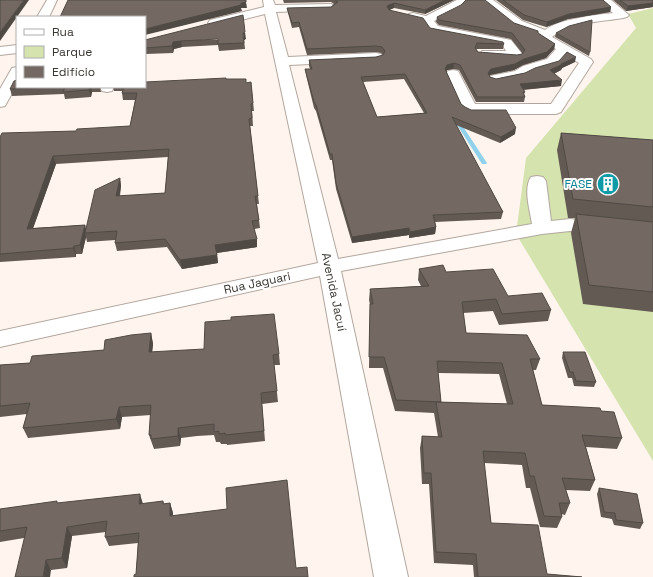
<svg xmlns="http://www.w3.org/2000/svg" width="653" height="577" font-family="'Space Grotesk',sans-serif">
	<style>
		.green { fill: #d5e3ae }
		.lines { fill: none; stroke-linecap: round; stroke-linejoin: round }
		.stream { fill: #90d1eb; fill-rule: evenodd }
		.minor-casing { stroke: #b2a79f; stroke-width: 2 }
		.minor { fill: #fff; fill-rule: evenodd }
		.wall { fill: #635a54; fill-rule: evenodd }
		.shaded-wall { fill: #504a45 }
		.building { fill: #736962; stroke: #504a45; fill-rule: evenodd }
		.labels { text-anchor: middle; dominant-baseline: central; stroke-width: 4; stroke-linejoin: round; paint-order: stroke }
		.culture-label { font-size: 12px; fill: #0d838f; stroke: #fff; text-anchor: end }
		.street-label { font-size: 12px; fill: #393531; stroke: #fff }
	</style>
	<rect width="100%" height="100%" fill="#fff5ee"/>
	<!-- green -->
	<polygon class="green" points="653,8 653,461 516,234 526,158 636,28 628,14"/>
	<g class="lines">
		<!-- stream -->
		<polygon class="stream" points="454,119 458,119 487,163 486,164 482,164 454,120"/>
		<!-- minor casing -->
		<g class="minor-casing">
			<g id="minor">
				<polygon points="47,0 57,0 49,17 37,17"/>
				<path d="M263,0h10l2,5 56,-1 6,3 -6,3 -55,2 12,45 88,-4 5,1 2,3 -2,3 -5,1 -87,4 49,194 194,-35c-2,-13 -9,-36 -1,-47l6,-1 6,1 3,4 5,40 19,-2 83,9v12l-83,-9 -28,3 -201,37 67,306h-34l-54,-301 -320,71v-16l318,-68 -53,-249 -51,13 -4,-1 -2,-3 2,-3 54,-13z"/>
				<polygon points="457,0 468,0 459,9 434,21 438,26 511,40 523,55 521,58 516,59 482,57 480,54 482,51 506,51 503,46 430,32 423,22 409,18 407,16 409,14 413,13 426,16"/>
				<path d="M481,0h12l29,21 23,9c14,-11 50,-15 68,-17l-14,-13h12l18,15 -2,2 -4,1c-23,4 -53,4 -71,19l39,22 2,3 -32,50 -5,2h-86l-5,-2 -3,-3 -16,-35 2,-3 5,-1 5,1 17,33h76l28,-41 -14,-8 -8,10 -24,7 -9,5 -29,6 -5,-1 -2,-3 2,-3 25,-5 8,-5 24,-7 9,-10 -18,-12 1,-1 -25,-9z"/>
				<polygon points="17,45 17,53 0,55 0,47"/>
				<polygon points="17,67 17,84 5,106 0,107 0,89 12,68"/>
				<polygon points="100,87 114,87 112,91 107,92 102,91"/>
			</g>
		</g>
		<!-- minor -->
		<use href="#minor" class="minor"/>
	</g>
	<!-- wall -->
	<g class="wall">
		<path d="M283,0h171l-29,14 -31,-6 -5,2 41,18 74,16 -1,5h-27l2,3 39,3 6,-1 -12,-15 -72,-14 -3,-3 1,-5 77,6 24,10 17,11 -1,5 -8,9 -23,7 -9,5 -24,5 -1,1 1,1 6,2 79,-17 -13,6 -1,2 -7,4 7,12 -38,4 2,2 -1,2 1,3 -1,5h-48l-17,-32 -6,-1 -6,1 -1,1 15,33 4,3 50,27 -15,9 -44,-18 47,87 -2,7 -66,3 1,5 -1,7 -26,4v-3l-57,8 -16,-54 -4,-29h-2l-14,-49 -2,-3 -8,-33 -1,-6h5l-1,-3v-6l67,-3 7,-2 -2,-2 -5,-1 -69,3 -8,-28 -7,1 -4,-15 -1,-5 44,-1 3,-3 -3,-2 -47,1zM404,79l20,34 -47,4 -14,-35z"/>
		<polygon points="496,0 603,0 611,7 610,12 568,19 546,27 523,20"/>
		<polygon points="613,0 653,0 653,7 626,11"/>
		<polygon points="556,33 590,52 589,56 555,37"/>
		<polygon points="244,39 245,49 219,51 218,45 182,47 174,49 173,53 146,54 145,66 145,40 246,39"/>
		<path d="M226,79l20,4 5,-1 3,29h-2l1,15h-3l8,70 1,8h-2l3,24 -6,1 3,18 -40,6 1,10 -36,6 -15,-22 -50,4 -2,-8v-3l-28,2 -1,-5 -4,17h-6v3l-76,5v-125l76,-6 54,-5 5,-26h-12l-1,-7 1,-2h-9l-1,-4h32zM168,157l-3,36 -45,3 1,-10 -1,-8 -34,52 -1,-5 -52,3 23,-64z"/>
		<polygon points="17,87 100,87 101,92 92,92 91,97 65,99 64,94 12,96 10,89"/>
		<polygon points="561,133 653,140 653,312 583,304 571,233 575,218 568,218 557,150"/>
		<path d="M419,269l27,3 62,24 43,14 -3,11 -49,4 -6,-14 -30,2 3,20 74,26 -4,11h-3l9,35 59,6 21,27 -5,11 -31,-2 9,33 -5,11 -24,-1 4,13 -5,12 -4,-1 1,3 -5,11 -17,-1 -10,-39h-4l-4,-23 -38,-2 7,60 56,51 35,3h-108l-1,-12 -39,-2 -5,-79h-7l-2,-36 2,-12 16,1 -4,-24 -39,-2 -12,-43h-14l1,-63 -1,-5 1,-11 51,-3 -3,-6zM438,373l61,1 8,30 -66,-2z"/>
		<polygon points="151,333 153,344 152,352 279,354 280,365 274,365 278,402 262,404 265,441 227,445 227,444 221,444 220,442 216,442 214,435 197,436 181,438 180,446 154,449 149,435 151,415 122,417 120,429 28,438 23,428 27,414 0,417 0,365 30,363 104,350"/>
		<polygon points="563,352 596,382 594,387 574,386 572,378 568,378 562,358"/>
		<polygon points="599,488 643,523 640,529 614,525 612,519 601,517 597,494"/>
		<polygon points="163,501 164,504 170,503 173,513 172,516 296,568 308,577 136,574 138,543 109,546 105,537 106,532 72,536 67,568 51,570 24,538 0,542 0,509 58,503 143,504"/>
	</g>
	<!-- shaded-wall -->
	<g class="shaded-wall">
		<polygon points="24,0 29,0 0,41 0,32"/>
		<polygon points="445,0 454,0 425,14 425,10"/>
		<polygon points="246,2 247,8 241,8 242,11 145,35 145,29 241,3"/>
		<polygon points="394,3 394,8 387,11 387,6"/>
		<polygon points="653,3 653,7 626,11 628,6"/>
		<polygon points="611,7 610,12 568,19 546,27 547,22 569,14"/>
		<polygon points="245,32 246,39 244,40 243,33"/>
		<polygon points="181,41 182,47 174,49 173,53 172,46 173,42"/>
		<polygon points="555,44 554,49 546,58 523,65 514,70 490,75 487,78 488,73 491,69 524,59"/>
		<polygon points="145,48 146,54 145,66"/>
		<polygon points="576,57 575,62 562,68 561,70 549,76 550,70 561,64"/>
		<polygon points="454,63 453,69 447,70 445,75 445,69 447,65"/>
		<polygon points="562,80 561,86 519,90 520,84"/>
		<polygon points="90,87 91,87 92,92 91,97 89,90"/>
		<polygon points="516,128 515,134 500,143 501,137"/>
		<polygon points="53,156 56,164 30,237 27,229"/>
		<polygon points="120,178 121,186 118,204 116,196"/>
		<polygon points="85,225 87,233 85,233 86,237 82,254 80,245"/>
		<polygon points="436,227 435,234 409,238 410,232"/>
		<polygon points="409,228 409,235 352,243 352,237"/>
		<polygon points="257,239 257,247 216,253 215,245"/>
		<polygon points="74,246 76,254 76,257 73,248"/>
		<polygon points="217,255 218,263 182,269 180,260"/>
		<polygon points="151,333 153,344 151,363 149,352"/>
		<polygon points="119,407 122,417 120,429 116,419"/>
		<polygon points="178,428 181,438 180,446 178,436"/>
		<polygon points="140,494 143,504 139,504"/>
		<polygon points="170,503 173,513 172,526 170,516"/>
		<polygon points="67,527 72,536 67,568 62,558"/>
		<polygon points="46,560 51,570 50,577 43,577"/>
	</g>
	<!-- building -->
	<g class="building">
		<polygon points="0,0 24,0 0,32"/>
		<polygon points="68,0 246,0 246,2 241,3 241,5 145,29 145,17 60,17"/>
		<path d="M335,0h110l-20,10 -31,-7 -7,3 2,4 34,8 7,10 73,14 1,2 -27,-1 -2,5 3,4 39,3 5,-1 3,-4 -13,-17 -73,-13 -2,-3 24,-12 5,-5h19l29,23 24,8v2l17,11 -8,8 -23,7 -9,5 -24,5 -3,4 2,4 6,2 29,-6 10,-5 24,-7 8,-9 9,5 -15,7h2l-13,6 12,10 -42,4 5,8h-2l2,5h-48l-17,-32 -6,-2 -7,2 -2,4 16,35 4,3 6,3h35l10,18 -15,9 -49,-20 51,95 -70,3 3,12 -26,5 -1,-4 -57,9 -16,-54 -4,-29h-2l-14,-49 -2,-3 -9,-33h7l-3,-9 67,-3 7,-2 2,-4 -3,-4 -6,-1 -69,3 -8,-27 -7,1 -5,-15 44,-1 7,-5zM405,74l22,39 -50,4 -16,-40z"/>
		<polygon points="503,0 603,0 611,7 569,14 547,22 524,15"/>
		<polygon points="620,0 653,0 653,3 628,6"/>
		<polygon points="243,15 245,32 243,33 244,43 218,44 218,39 181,41 173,42 172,46 145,48 145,40"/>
		<polygon points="592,20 590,52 556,33 569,26"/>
		<polygon points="226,78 226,79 246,79 246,83 251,82 253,103 251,104 252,118 249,119 258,196 255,196 259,220 252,221 257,239 215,245 217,255 180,260 165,239 115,243 117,231 85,233 95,190 120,178 116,196 165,193 169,149 53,156 27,229 85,225 80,245 74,246 73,248 0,254 0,137 2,133 76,131 77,129 130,126 137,93 122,93 124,87 145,87 145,82"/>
		<polygon points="17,80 17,87 53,87 10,89 14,81"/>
		<polygon points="65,87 90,87 89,90 63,92"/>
		<polygon points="561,133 653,140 653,207 573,199"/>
		<polygon points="576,214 653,222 653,292 589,285"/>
		<polygon points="443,265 446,272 493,269 508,296 542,293 551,310 502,314 496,299 462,302 466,333 527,335 540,359 530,359 542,405 600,408 601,411 614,412 622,438 582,435 595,480 562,478 570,503 559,503 562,517 544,516 534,476 530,476 525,453 483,451 491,523 538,525 547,574 582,577 478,577 476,554 436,552 431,473 424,473 422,436 442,437 436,402 513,404 502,363 437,361 441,402 396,400 384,357 369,357 370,304 373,304 370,289 429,286 419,269"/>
		<polygon points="274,314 279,354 273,355 277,391 261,393 264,431 225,435 225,433 219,434 219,431 214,432 214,424 195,426 178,428 178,436 151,439 151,435 149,435 151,405 119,407 116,419 23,428 30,403 0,406 0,365 30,363 32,356 104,350 105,340 131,335 151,333 149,352 204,349 205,322 231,320 231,317"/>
		<polygon points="563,352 585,352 596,382 576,381 573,372 570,372"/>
		<polygon points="287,480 296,568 307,567 308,577 134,577 134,575 136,574 139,533 105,537 107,521 67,527 62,558 46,560 43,577 15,577 27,527 0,531 0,509 57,501 57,503 140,494 139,504 163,501 163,504 170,503 170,516 227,509 226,488"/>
		<polygon points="599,488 637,494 643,523 616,520 615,513 604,512"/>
	</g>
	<!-- icons -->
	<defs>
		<g id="building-disc" transform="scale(1.15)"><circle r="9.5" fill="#0f9aa8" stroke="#fff"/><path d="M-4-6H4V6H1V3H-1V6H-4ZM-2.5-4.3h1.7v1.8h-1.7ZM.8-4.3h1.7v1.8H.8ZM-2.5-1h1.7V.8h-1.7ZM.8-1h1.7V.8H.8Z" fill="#fff"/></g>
	</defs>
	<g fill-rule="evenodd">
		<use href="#building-disc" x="608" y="184"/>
	</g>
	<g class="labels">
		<!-- culture labels -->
		<g class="culture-label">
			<text x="592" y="184">FASE</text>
		</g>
		<!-- street labels -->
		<g class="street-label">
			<text transform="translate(257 283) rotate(-12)">Rua Jaguari</text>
			<text transform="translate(334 292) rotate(78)">Avenida Jacuí</text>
		</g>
	</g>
	<!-- legend -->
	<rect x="16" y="16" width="130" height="72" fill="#ffffff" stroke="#b0aead"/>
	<rect x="24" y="29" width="20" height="6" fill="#ffffff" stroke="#b0aead"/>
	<text x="52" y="36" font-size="12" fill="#393531">Rua</text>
	<rect x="24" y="46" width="20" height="12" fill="#d5e3ae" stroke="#b0aead"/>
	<text x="52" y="56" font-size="12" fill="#393531">Parque</text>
	<rect x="24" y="66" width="20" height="12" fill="#736962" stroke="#b0aead"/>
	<text x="52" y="76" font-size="12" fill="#393531">Edifício</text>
</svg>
